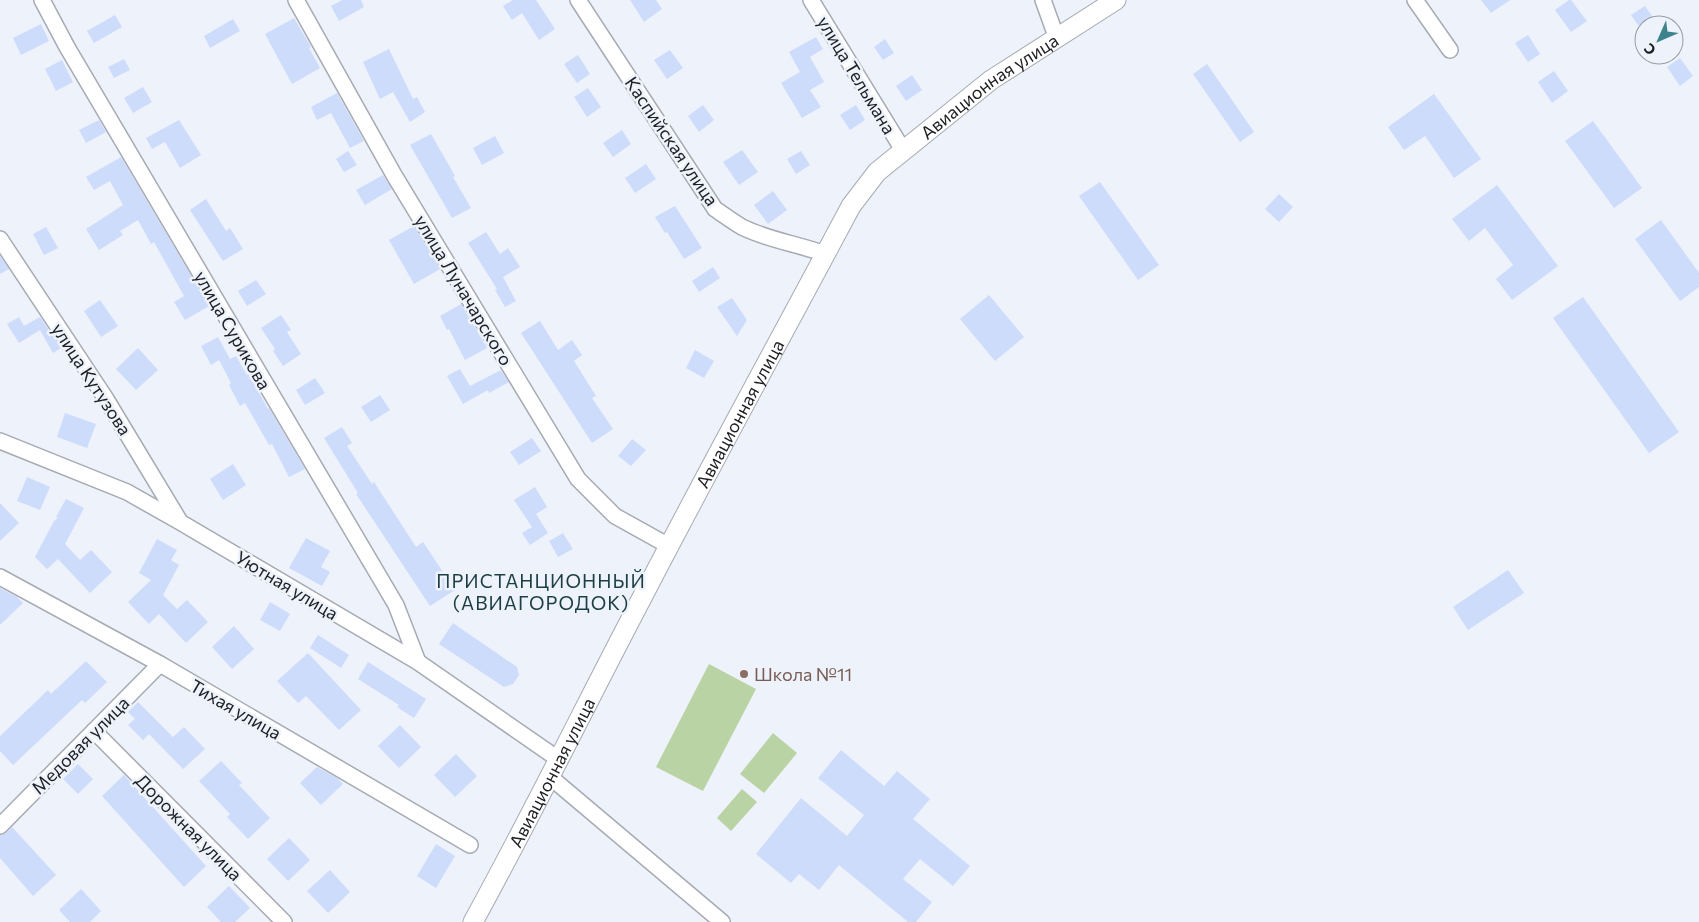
<svg xmlns="http://www.w3.org/2000/svg" width="1699" height="922" font-family="Commissioner,sans-serif">
	<style>
		.green { fill: #b9d3a5 }
		.building { fill: #cedcfc }
		.lines { fill: none; stroke-linecap: round; stroke-linejoin: round }
		.minor-casing { stroke: #a6aab3; stroke-width: 18 }
		.tertiary-casing { stroke: #a6aab3; stroke-width: 21 }
		.minor { stroke: #fff; stroke-width: 15 }
		.tertiary { stroke: #fff; stroke-width: 19 }
		.education-dot { fill: #8d6e63; stroke: #edf2fb; stroke-width: 2 }
		.labels { text-anchor: middle; dominant-baseline: central; stroke-width: 5; stroke-linejoin: round; paint-order: stroke }
		.street-label { font-size: 18px; fill: #1c1e21; stroke: #edf2fb }
		.education-label { font-size: 18px; fill: #785e54; stroke: #edf2fb; text-anchor: start }
		.neighbourhood-label { font-size: 19px; letter-spacing: 1px; fill: #1d3e42; stroke: #edf2fb }
	</style>
	<rect width="100%" height="100%" fill="#edf2fb"/>
	<!-- green -->
	<g class="green">
		<polygon points="709,664 756,689 703,791 656,767"/>
		<polygon points="773,733 797,753 764,793 740,774"/>
		<polygon points="742,789 757,802 731,831 717,818"/>
	</g>
	<!-- building -->
	<g class="building">
		<polygon points="342,0 361,0 364,7 339,21 331,6"/>
		<polygon points="513,0 536,0 555,29 539,40 522,13 512,20 503,6"/>
		<polygon points="630,0 656,0 662,9 644,22"/>
		<polygon points="1481,0 1510,0 1491,13"/>
		<polygon points="1569,0 1571,0 1587,21 1571,32 1555,10"/>
		<polygon points="1645,6 1658,25 1638,25 1631,15"/>
		<polygon points="115,15 122,27 94,43 87,31"/>
		<polygon points="294,18 311,47 309,48 320,68 292,84 265,34"/>
		<polygon points="233,19 240,31 210,48 204,36"/>
		<polygon points="41,24 49,41 21,55 13,38"/>
		<polygon points="1528,35 1540,54 1528,62 1515,43"/>
		<polygon points="816,37 823,49 810,57 824,82 810,90 821,107 802,118 781,83 800,72 789,52"/>
		<polygon points="885,39 894,53 883,60 874,47"/>
		<polygon points="389,49 413,99 417,97 425,112 410,122 393,92 380,99 363,62"/>
		<polygon points="670,50 683,68 667,79 654,60"/>
		<polygon points="578,55 590,74 577,83 564,64"/>
		<polygon points="1680,58 1693,76 1680,86 1667,67"/>
		<polygon points="124,59 130,70 114,78 108,67"/>
		<polygon points="62,60 73,82 56,91 45,69"/>
		<polygon points="1207,64 1254,132 1240,142 1193,74"/>
		<polygon points="1554,71 1568,91 1552,103 1538,82"/>
		<polygon points="912,75 922,90 906,101 896,86"/>
		<polygon points="143,87 152,102 133,113 124,98"/>
		<polygon points="588,88 601,107 587,117 574,97"/>
		<polygon points="337,93 364,141 350,148 331,113 317,120 311,107"/>
		<polygon points="1434,94 1481,159 1454,178 1425,136 1404,150 1388,127"/>
		<polygon points="703,105 714,120 699,132 688,116"/>
		<polygon points="856,105 865,120 850,130 840,115"/>
		<polygon points="99,120 106,132 86,143 79,130"/>
		<polygon points="179,120 201,155 180,168 165,142 152,149 146,138"/>
		<polygon points="1593,121 1642,188 1614,208 1565,141"/>
		<polygon points="622,130 631,144 613,157 603,143"/>
		<polygon points="431,134 455,176 453,177 471,208 452,218 410,145"/>
		<polygon points="495,136 504,153 482,165 473,148"/>
		<polygon points="742,150 758,172 739,185 723,162"/>
		<polygon points="348,151 357,165 344,172 336,159"/>
		<polygon points="801,151 810,165 796,174 787,159"/>
		<polygon points="121,157 209,306 185,320 174,302 184,296 154,242 151,244 138,220 120,231 123,235 99,250 86,229 123,205 110,181 94,190 86,177"/>
		<polygon points="646,164 656,179 635,193 625,178"/>
		<polygon points="383,175 392,189 365,205 356,190"/>
		<polygon points="1100,182 1159,265 1138,280 1079,196"/>
		<polygon points="1497,185 1558,266 1512,300 1496,279 1513,265 1485,228 1469,241 1452,219"/>
		<polygon points="773,191 787,210 768,224 754,205"/>
		<polygon points="1279,194 1293,207 1279,222 1265,209"/>
		<polygon points="206,199 226,231 230,228 243,249 223,261 190,210"/>
		<polygon points="675,206 702,248 684,259 667,232 665,233 655,217"/>
		<polygon points="1661,220 1699,273 1699,287 1680,301 1635,239"/>
		<polygon points="414,226 440,269 414,284 389,240"/>
		<polygon points="46,227 58,248 44,255 33,234"/>
		<polygon points="486,232 500,254 508,248 520,267 503,277 516,301 505,307 495,290 497,289 468,243"/>
		<polygon points="0,256 9,269 0,274"/>
		<polygon points="713,267 720,278 699,292 692,281"/>
		<polygon points="256,280 266,294 247,306 238,291"/>
		<polygon points="989,295 1024,337 995,361 960,319"/>
		<polygon points="1583,297 1679,432 1649,453 1553,318"/>
		<polygon points="732,298 747,320 737,336 717,307"/>
		<polygon points="100,300 118,326 101,337 84,311"/>
		<polygon points="461,304 487,348 465,360 449,329 447,330 440,316"/>
		<polygon points="281,315 291,330 287,332 301,354 283,366 273,351 275,349 261,328"/>
		<polygon points="19,317 24,326 40,317 61,348 53,353 40,330 19,343 7,324"/>
		<polygon points="540,321 558,350 572,340 582,355 574,361 596,396 592,398 613,429 592,443 521,333"/>
		<polygon points="218,337 230,359 236,356 247,375 249,374 268,409 269,408 305,469 289,477 272,444 269,445 245,403 240,406 229,385 231,383 219,360 211,365 201,346"/>
		<polygon points="138,348 158,370 136,390 116,369"/>
		<polygon points="695,350 714,361 704,378 686,368"/>
		<polygon points="460,369 470,386 501,370 509,382 489,393 488,390 463,404 447,376"/>
		<polygon points="315,378 325,393 305,405 296,390"/>
		<polygon points="380,395 390,410 371,422 361,407"/>
		<polygon points="65,413 96,424 87,448 57,437"/>
		<polygon points="342,427 352,443 347,446 372,484 374,482 416,547 423,542 455,590 430,606 356,494 358,493 324,438"/>
		<polygon points="532,438 541,451 519,465 510,452"/>
		<polygon points="632,439 646,450 631,466 618,456"/>
		<polygon points="233,464 246,485 223,500 210,479"/>
		<polygon points="27,477 50,487 40,510 17,501"/>
		<polygon points="535,487 547,507 536,514 548,533 530,545 522,533 532,527 514,500"/>
		<polygon points="66,499 84,508 65,544 80,560 91,550 112,572 90,593 58,559 47,569 35,557 54,521 58,518 56,517"/>
		<polygon points="0,503 19,523 0,541"/>
		<polygon points="563,533 573,549 558,557 549,541"/>
		<polygon points="306,538 330,551 321,567 330,572 322,586 289,568"/>
		<polygon points="157,539 177,550 171,560 179,565 163,595 177,609 187,600 208,622 186,643 159,614 149,624 128,602 151,580 139,573"/>
		<polygon points="1508,570 1524,593 1468,630 1453,607"/>
		<polygon points="0,588 17,597 23,603 0,625"/>
		<polygon points="270,602 290,614 280,631 260,620"/>
		<polygon points="453,623 517,667 519,675 513,684 504,687 439,644"/>
		<polygon points="234,626 254,649 232,669 212,647"/>
		<polygon points="318,635 349,655 341,668 310,648"/>
		<polygon points="308,653 361,710 339,730 306,696 298,703 277,681"/>
		<polygon points="86,661 107,682 85,703 82,700 13,765 0,751 0,736 48,690 51,694"/>
		<polygon points="368,662 426,699 414,718 397,707 399,705 358,679"/>
		<polygon points="138,702 173,737 184,727 205,749 183,769 149,734 143,740 128,725 135,719 128,712"/>
		<polygon points="400,725 421,747 399,768 378,746"/>
		<polygon points="841,750 884,786 897,771 930,799 913,819 970,866 953,886 920,859 903,879 932,902 916,922 908,922 839,865 819,890 799,874 791,883 756,854 801,798 847,836 864,815 818,778"/>
		<polygon points="456,754 477,776 455,797 434,775"/>
		<polygon points="221,761 242,783 239,785 270,818 248,839 227,817 230,814 199,781"/>
		<polygon points="78,764 93,779 78,794 63,779"/>
		<polygon points="317,767 337,778 343,784 321,805 300,783"/>
		<polygon points="124,775 206,866 184,887 102,796"/>
		<polygon points="12,827 56,875 33,896 0,858 0,835 6,833"/>
		<polygon points="289,838 310,860 288,881 267,859"/>
		<polygon points="436,844 455,856 436,888 417,876"/>
		<polygon points="330,870 350,892 328,913 307,891"/>
		<polygon points="229,886 250,908 235,922 221,922 207,907"/>
		<polygon points="81,889 101,911 90,922 70,922 59,910"/>
	</g>
	<g class="lines">
		<!-- minor casing -->
		<g class="minor-casing">
			<g id="minor">
				<polyline points="42,0 67,47 396,605 418,662"/>
				<polyline points="296,0 394,175 578,479 615,516 669,546"/>
				<path d="M578,0l137,209c9,6 18,13 27,18 26,13 56,17 83,27"/>
				<polyline points="811,0 903,150"/>
				<polyline points="1043,0 1057,39"/>
				<polyline points="1415,0 1450,50"/>
				<polyline points="0,239 106,399 179,520"/>
				<polyline points="0,441 127,492 180,522 418,662 558,759"/>
				<polyline points="0,577 160,664 470,845"/>
				<polyline points="94,731 284,922"/>
				<polyline points="549,776 722,922"/>
				<polyline points="0,826 160,664"/>
			</g>
		</g>
		<!-- tertiary casing -->
		<g class="tertiary-casing">
			<g id="tertiary">
				<path id="s1" d="M473,922c60,-109 115,-222 173,-332 67,-129 137,-256 205,-384l26,-34 114,-92 125,-80"/>
			</g>
		</g>
		<!-- minor -->
		<use href="#minor" class="minor"/>
		<!-- tertiary -->
		<use href="#tertiary" class="tertiary"/>
	</g>
	<!-- markers -->
	<circle class="education-dot" cx="744" cy="674" r="5"/>
	<g class="labels">
		<!-- street labels -->
		<g class="street-label">
			<text transform="translate(857 75) rotate(59)">улица Тельмана</text>
			<text stroke="none"><textPath href="#s1" startOffset="994">Авиационная улица</textPath></text>
			<text transform="translate(672 141) rotate(56)">Каспийская улица</text>
			<text transform="translate(464 290) rotate(59)">улица Луначарского</text>
			<text transform="translate(233 330) rotate(60)">улица Сурикова</text>
			<text transform="translate(92 379) rotate(57)">улица Кутузова</text>
			<text stroke="none"><textPath href="#s1" startOffset="574">Авиационная улица</textPath></text>
			<text transform="translate(287 585) rotate(31)">Уютная улица</text>
			<text transform="translate(236 709) rotate(30)">Тихая улица</text>
			<text transform="translate(80 745) rotate(-45)">Медовая улица</text>
			<text stroke="none"><textPath href="#s1" startOffset="169">Авиационная улица</textPath></text>
			<text transform="translate(189 827) rotate(45)">Дорожная улица</text>
		</g>
		<!-- education labels -->
		<g class="education-label">
			<text x="754" y="674">Школа №11</text>
		</g>
		<!-- neighbourhood labels -->
		<g class="neighbourhood-label">
			<text x="541" y="580">ПРИСТАНЦИОННЫЙ<tspan x="541" dy="22">(АВИАГОРОДОК)</tspan></text>
		</g>
	</g>
	<!-- north arrow -->
	<g transform="translate(1659 40) rotate(225)"><circle r="24" fill="#edf2fb" stroke="#999da4"/>
	<path d="M0-4L9 19L0 12L-9 19Z" fill="#3c838b"/>
	<text y="-8" font-size="14" font-weight="bold" text-anchor="middle" fill="#1c1e21">С</text>
	</g>
</svg>
